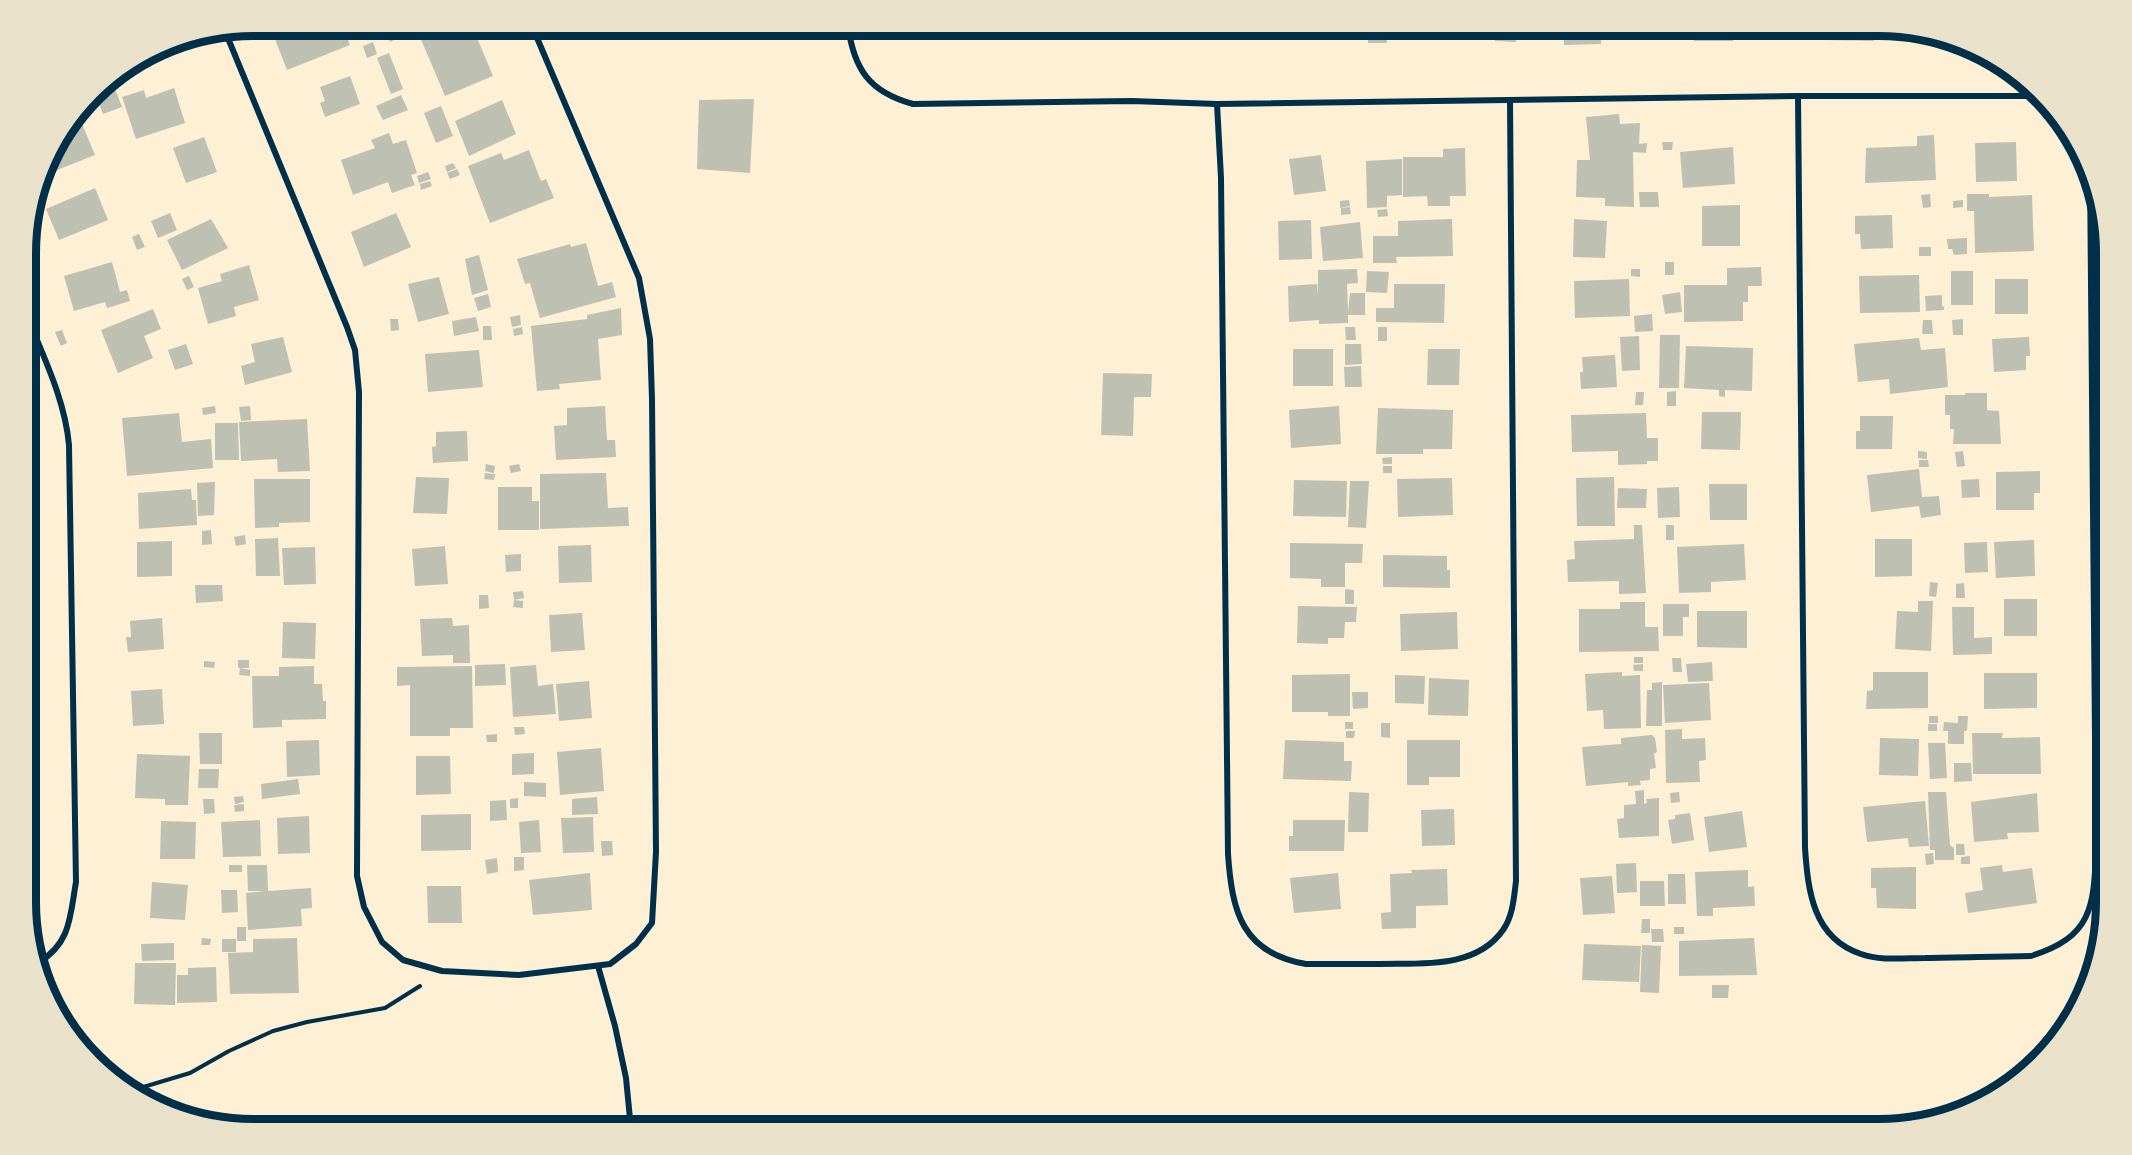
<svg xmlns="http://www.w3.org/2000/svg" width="2132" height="1155" font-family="Manrope,sans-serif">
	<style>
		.building { fill: #bec0b2 }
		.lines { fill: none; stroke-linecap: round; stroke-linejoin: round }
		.path { stroke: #003049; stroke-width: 4 }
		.minor { stroke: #003049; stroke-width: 6 }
		.rim { fill: none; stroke: #003049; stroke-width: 8 }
	</style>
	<rect width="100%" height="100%" fill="#fdf0d5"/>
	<!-- building -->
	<g class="building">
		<polygon points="270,26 342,26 350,45 287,70"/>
		<polygon points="350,26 371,26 373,32 354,38"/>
		<polygon points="446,26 472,26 493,76 445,96 420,37"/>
		<polygon points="1158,26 1198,26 1198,36 1178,37 1178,32 1158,33"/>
		<polygon points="1228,26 1265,26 1265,31 1228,34"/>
		<polygon points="1368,26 1405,26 1405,38 1387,38 1387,43 1368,43"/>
		<polygon points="1495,26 1535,26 1535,35 1517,35 1516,42 1495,41"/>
		<polygon points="1564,26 1601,26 1601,44 1564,45"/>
		<polygon points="1622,26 1660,26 1660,37 1622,36"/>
		<polygon points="1694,26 1732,26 1733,41 1694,41"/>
		<polygon points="1765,26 1799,26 1798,32 1784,32 1783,37 1765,37"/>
		<polygon points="1822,26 1874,26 1874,41 1822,40"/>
		<polygon points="1890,27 1926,32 1926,34 1890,34"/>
		<polygon points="396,30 400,37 390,42 387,35"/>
		<polygon points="373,42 377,54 367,58 363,46"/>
		<polygon points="389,53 403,89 391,94 377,58"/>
		<polygon points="350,76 360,104 325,117 320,103 325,101 320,87"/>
		<polygon points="112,81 122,107 103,114 95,92 100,85"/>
		<polygon points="174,88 185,123 136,139 122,97 144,90 146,98"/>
		<polygon points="401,95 408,110 383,120 376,106"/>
		<polygon points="754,99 750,173 697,169 699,100"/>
		<polygon points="502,100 516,134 469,156 455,121"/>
		<polygon points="441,106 453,136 436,143 424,113"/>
		<polygon points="78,114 95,155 42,176 49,152"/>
		<polygon points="1619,114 1620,124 1640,123 1639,144 1647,143 1646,153 1633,152 1634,207 1605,206 1605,198 1576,197 1577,160 1590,160 1586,117"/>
		<polygon points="389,133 393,144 406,140 417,173 411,175 415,185 392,193 388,182 353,195 341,160 375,148 371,140"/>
		<polygon points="1934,135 1936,180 1865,183 1866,148 1917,146 1917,136"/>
		<polygon points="204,137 217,172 186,183 173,148"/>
		<polygon points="1662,142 1673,142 1672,150 1663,150"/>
		<polygon points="2016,142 2017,181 1976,182 1975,143"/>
		<polygon points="1733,147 1735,184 1683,188 1680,152"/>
		<polygon points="1465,148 1466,196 1450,196 1450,206 1428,206 1427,196 1403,197 1403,157 1443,157 1443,149"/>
		<polygon points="529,150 541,181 546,179 554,198 490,223 468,166 501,153 504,160"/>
		<polygon points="1321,155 1326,191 1294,195 1289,159"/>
		<polygon points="1402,159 1402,195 1387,196 1387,207 1367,208 1366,161"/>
		<polygon points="453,163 456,168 447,172 445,166"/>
		<polygon points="457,169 460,175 450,179 447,173"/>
		<polygon points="428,172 431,179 419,183 417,176"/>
		<polygon points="430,181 432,186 421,190 420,184"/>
		<polygon points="95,188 108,220 59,240 46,209"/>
		<polygon points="1639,192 1658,192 1659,207 1640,207"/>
		<polygon points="1930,194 1931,207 1923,208 1921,195"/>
		<polygon points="1967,194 1989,194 1989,197 2032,195 2034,251 1975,253 1974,211 1967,211"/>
		<polygon points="1349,200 1350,206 1340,208 1340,201"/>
		<polygon points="1963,200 1963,207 1953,208 1953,201"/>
		<polygon points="1740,205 1740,246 1702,246 1702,206"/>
		<polygon points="1350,207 1351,214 1341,215 1341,208"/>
		<polygon points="1387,209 1388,216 1378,217 1377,210"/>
		<polygon points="170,213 177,230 158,238 151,221"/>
		<polygon points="396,213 411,247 364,267 351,232"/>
		<polygon points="1892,215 1893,248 1861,249 1860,234 1855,234 1855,216"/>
		<polygon points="211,219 228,248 182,270 167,240"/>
		<polygon points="1452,219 1453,256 1396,257 1397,263 1373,263 1373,236 1398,236 1398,221"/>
		<polygon points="1574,219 1607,221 1605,258 1573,257"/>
		<polygon points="1311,220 1312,259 1279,260 1278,221"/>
		<polygon points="1360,222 1363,258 1323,261 1320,227"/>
		<polygon points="139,234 145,247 137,250 132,237"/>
		<polygon points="1967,238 1967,254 1954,255 1952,249 1948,249 1947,239"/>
		<polygon points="586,243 598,286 612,282 616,297 540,318 530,283 525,284 517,259 570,244 571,247"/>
		<rect x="1919" y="247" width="12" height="9"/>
		<polygon points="479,255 488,290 472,295 465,259"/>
		<polygon points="112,262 120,292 127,290 130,301 107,308 105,302 74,311 64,276"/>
		<rect x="1665" y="262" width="9" height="13"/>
		<polygon points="249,265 259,300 234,307 236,316 208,324 198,288 222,281 220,274"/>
		<polygon points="1761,267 1762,286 1748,286 1748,302 1743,302 1743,321 1684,322 1684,285 1727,285 1727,268"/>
		<polygon points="1357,269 1358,283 1347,284 1348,312 1350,293 1365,293 1365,315 1348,315 1348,323 1319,324 1319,320 1289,322 1288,286 1317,284 1318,295 1318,270"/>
		<polygon points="1631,269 1640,269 1640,277 1631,276"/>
		<polygon points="1367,271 1389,272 1387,293 1366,292"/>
		<rect x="1951" y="271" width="22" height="34"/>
		<polygon points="1919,275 1920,312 1860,313 1859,276"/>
		<polygon points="189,276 194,287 187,290 182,279"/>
		<polygon points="439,277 449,314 418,322 408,284"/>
		<polygon points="1629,279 1630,316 1575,318 1574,281"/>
		<rect x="1995" y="279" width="33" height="35"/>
		<polygon points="1394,284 1445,284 1444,323 1376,322 1376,308 1394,308"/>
		<polygon points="1680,292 1682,312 1665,314 1662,295"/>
		<polygon points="488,294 491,307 478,311 474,298"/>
		<polygon points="1942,295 1942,306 1944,307 1944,310 1926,311 1925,296"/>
		<polygon points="621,308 622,335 598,339 601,380 559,384 560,389 537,391 531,326 587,319 587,315"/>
		<polygon points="153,309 161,329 144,336 153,358 118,373 101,330"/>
		<polygon points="1652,314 1653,331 1635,332 1634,316"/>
		<polygon points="520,315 521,325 512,327 510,317"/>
		<polygon points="476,317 479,331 454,336 452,321"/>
		<polygon points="390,319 398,319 399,330 391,331"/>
		<polygon points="1963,319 1963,335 1953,335 1952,320"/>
		<polygon points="1923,320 1932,320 1933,334 1923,334 1922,333"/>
		<polygon points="483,326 491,326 492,340 483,340"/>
		<polygon points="522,327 523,334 514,336 513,329"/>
		<polygon points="1345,327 1355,327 1356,340 1346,340"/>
		<rect x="1378" y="327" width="9" height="14"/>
		<polygon points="62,330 67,343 61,346 55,332"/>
		<polygon points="1660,335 1680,335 1679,388 1659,388"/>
		<polygon points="1639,336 1640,370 1622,371 1620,337"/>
		<polygon points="283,337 292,372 245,385 241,366 255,362 251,344"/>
		<polygon points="2029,337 2030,356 2026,356 2026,370 1994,372 1992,339"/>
		<polygon points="1919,338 1921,350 1945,348 1948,387 1890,394 1889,379 1858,382 1854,344"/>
		<polygon points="186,344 193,364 175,370 168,350"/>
		<polygon points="1345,344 1361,344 1362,364 1345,365"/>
		<polygon points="1686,346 1753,348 1752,391 1725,390 1725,397 1719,396 1719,390 1684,388"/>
		<rect x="1293" y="349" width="40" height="37"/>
		<polygon points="1428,349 1460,349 1459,385 1427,385"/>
		<polygon points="479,350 483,387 428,392 425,354"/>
		<polygon points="1615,355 1617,387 1581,389 1580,372 1583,372 1582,357"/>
		<polygon points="1361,366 1362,387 1345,387 1344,367"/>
		<polygon points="1103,373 1152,374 1151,397 1134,397 1133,436 1101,435"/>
		<polygon points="1676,391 1676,406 1667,406 1667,392"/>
		<polygon points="1636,392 1644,392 1643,405 1635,405"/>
		<polygon points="1965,393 1987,393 1987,410 1999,411 2001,444 1953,444 1954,429 1950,429 1950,415 1945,415 1945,395 1965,395"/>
		<polygon points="215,406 216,413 203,415 202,408"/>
		<polygon points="250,406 251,420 241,421 239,407"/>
		<polygon points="605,406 607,440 615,440 616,457 556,460 554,426 567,425 567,408"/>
		<polygon points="1339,406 1341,444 1291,448 1289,410"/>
		<polygon points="1378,408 1453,410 1452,449 1423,449 1423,454 1376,454"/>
		<polygon points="1702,412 1741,412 1740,450 1701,449"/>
		<polygon points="179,413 182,442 211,439 213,468 127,476 122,418"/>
		<polygon points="1646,413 1647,438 1658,438 1658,461 1647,461 1647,464 1618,465 1618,451 1572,452 1571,415"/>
		<polygon points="1860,416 1893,416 1892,449 1856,449 1856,431 1860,431"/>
		<polygon points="307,419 310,471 278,472 277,459 241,461 239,422"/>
		<polygon points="215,423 238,423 239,460 215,460"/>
		<polygon points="467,431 468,461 433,463 432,447 436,446 436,432"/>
		<polygon points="1918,451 1927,452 1927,459 1918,458"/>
		<polygon points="1963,451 1965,466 1957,467 1955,452"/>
		<polygon points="1392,457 1392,464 1383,464 1382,458"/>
		<polygon points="1919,460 1928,460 1929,467 1919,467"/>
		<polygon points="486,464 495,466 494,473 485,471"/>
		<polygon points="519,464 521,471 511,473 509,466"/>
		<rect x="1383" y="466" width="9" height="7"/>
		<polygon points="1919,469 1922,497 1939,496 1941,515 1921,518 1919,506 1871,512 1867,475"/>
		<polygon points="2040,471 2040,493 2034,493 2034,510 1996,510 1996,472"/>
		<polygon points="485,473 495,474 494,480 484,479"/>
		<polygon points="606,473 608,508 628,507 629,526 540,529 540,474"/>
		<polygon points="416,477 449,478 447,514 413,513"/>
		<polygon points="1614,477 1615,526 1577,526 1576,478"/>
		<polygon points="1452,478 1453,515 1398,517 1397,479"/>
		<polygon points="254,479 310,479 310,522 279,523 279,527 255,528"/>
		<polygon points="1979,479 1980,497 1962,498 1961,480"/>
		<polygon points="1294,480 1347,481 1346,517 1293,516"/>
		<polygon points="1350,481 1369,481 1366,528 1348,527"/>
		<polygon points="215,482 214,515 198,516 197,483"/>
		<polygon points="1709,484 1747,484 1747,520 1710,520"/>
		<polygon points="498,487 532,487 532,501 539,501 539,530 498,530"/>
		<polygon points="1679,487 1680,517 1658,518 1657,488"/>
		<polygon points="1618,488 1647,489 1646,508 1617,508"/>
		<polygon points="191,489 192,500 196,500 197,525 139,529 138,493"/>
		<polygon points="1634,525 1642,525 1646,593 1619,594 1619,581 1568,582 1567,560 1575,559 1574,541 1634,539"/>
		<rect x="1666" y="525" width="8" height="15"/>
		<polygon points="211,530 212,544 202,545 202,531"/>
		<polygon points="245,535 246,544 236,546 234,537"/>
		<polygon points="278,538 280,576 256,576 255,539"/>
		<polygon points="1875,539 1912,539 1912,576 1875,577"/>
		<polygon points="2034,540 2035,576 1996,578 1994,542"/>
		<polygon points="172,541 172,576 137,577 137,542"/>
		<polygon points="1987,542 1988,572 1965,573 1964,543"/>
		<polygon points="1290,543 1363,544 1362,563 1345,563 1345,587 1321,587 1321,579 1290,578"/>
		<polygon points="1744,544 1746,580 1711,582 1711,592 1679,593 1677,547"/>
		<polygon points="591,545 592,582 559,583 558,546"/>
		<polygon points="445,546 448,584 415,586 412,549"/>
		<polygon points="315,547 316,584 284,585 282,548"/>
		<polygon points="521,554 521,571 506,572 505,555"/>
		<polygon points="1383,555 1447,556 1447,570 1450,570 1450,588 1383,587"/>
		<polygon points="1930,582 1938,583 1936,597 1929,596"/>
		<polygon points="1964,583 1965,598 1956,598 1956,584"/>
		<polygon points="195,585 222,585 223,601 196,603"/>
		<polygon points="1345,589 1354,590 1354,604 1345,604"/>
		<polygon points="523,591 524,598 514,600 513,592"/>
		<polygon points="479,595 488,595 489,608 479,609"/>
		<rect x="2004" y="599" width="33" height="37"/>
		<polygon points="514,600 523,601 523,608 513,607"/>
		<polygon points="1918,601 1933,601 1931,651 1895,649 1897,611 1918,612"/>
		<polygon points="1620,602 1645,602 1645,627 1658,627 1659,651 1579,652 1579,609 1620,609"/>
		<polygon points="1663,604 1689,604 1689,617 1683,617 1683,636 1663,636"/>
		<polygon points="1298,606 1357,607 1356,622 1345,622 1344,638 1328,638 1328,644 1297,643"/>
		<polygon points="1952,607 1974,607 1974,638 1992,637 1992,654 1953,655"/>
		<polygon points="1697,611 1747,611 1747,648 1697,647"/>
		<polygon points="1457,612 1458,649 1401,651 1400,614"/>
		<polygon points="582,613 585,650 551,652 549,615"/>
		<polygon points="162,618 164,649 128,652 126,637 131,637 130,621"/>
		<polygon points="452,618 453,626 469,625 470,663 453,663 453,655 422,656 420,619"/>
		<polygon points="283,622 316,623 315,659 282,658"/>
		<rect x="1634" y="657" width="9" height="6"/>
		<polygon points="1672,658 1681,658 1682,672 1673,672"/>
		<rect x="238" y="660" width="11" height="8"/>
		<polygon points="204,661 215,662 214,668 204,667"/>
		<polygon points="1712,662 1713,681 1688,682 1686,664"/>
		<polygon points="505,664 506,685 475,686 475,665"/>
		<polygon points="1643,664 1643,671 1634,671 1633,665"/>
		<polygon points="536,665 538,686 553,684 556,714 513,717 510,667"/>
		<polygon points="314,666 314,684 322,684 323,701 326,701 326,719 282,720 282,727 253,728 252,676 279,676 279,667"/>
		<polygon points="472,666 473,728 450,728 450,736 410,736 410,685 397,686 397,667"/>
		<polygon points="240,668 250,670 250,676 239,675"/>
		<polygon points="1622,672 1622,676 1640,675 1641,728 1604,729 1603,710 1587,711 1585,674"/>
		<polygon points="1873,672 1928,672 1928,708 1866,709 1867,691 1873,690"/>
		<polygon points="1984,673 2037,673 2037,708 1984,709"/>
		<polygon points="1350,674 1350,716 1328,716 1328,712 1292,712 1292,675"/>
		<polygon points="1395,675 1425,676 1424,704 1395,703"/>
		<polygon points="1429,678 1469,680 1468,716 1428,715"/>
		<polygon points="589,681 592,718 559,721 556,684"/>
		<polygon points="1662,682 1662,726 1646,726 1647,690 1652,690 1652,683"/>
		<polygon points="1709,683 1711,720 1665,723 1663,685"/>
		<polygon points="162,689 164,724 133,726 131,691"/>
		<polygon points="1352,692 1368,692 1368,708 1353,709"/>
		<rect x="1929" y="716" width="9" height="7"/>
		<polygon points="1958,716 1968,716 1967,731 1964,731 1964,744 1948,744 1948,731 1943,731 1944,722 1958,723"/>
		<rect x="1345" y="722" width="8" height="7"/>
		<polygon points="1381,723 1390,723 1390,738 1381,737"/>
		<rect x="1928" y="724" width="9" height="7"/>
		<polygon points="514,727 524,727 525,734 515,735"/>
		<polygon points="1682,729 1682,739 1705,738 1706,760 1699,761 1700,782 1666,783 1665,730"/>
		<polygon points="1346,731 1355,731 1354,738 1346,738"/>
		<polygon points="199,733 222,733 222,764 200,764"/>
		<polygon points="1972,733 2003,733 2002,738 2040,737 2041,774 1973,774"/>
		<polygon points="497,734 497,742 487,742 486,735"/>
		<polygon points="1652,735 1655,738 1657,752 1654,754 1656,768 1650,769 1650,780 1640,781 1641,785 1628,786 1628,782 1586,786 1582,747 1621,744 1621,738"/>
		<polygon points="1880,738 1919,739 1918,776 1879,775"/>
		<polygon points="319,740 320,775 287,777 286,741"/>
		<polygon points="1285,740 1344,742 1344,761 1352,761 1351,781 1283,779"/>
		<polygon points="1407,740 1460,740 1460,777 1429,777 1429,785 1407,785"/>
		<polygon points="1928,743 1945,743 1947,778 1930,779"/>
		<polygon points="601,748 604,791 560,795 557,752"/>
		<polygon points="534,753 534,774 512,775 512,754"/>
		<polygon points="137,754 190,756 188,805 165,805 165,799 135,798"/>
		<polygon points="416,756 450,756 451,794 416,795"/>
		<polygon points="1954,763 1971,763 1972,781 1954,782"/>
		<polygon points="199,769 219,769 218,788 198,788"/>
		<polygon points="298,779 300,794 262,799 261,784"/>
		<polygon points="524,782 546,783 546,797 524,796"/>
		<polygon points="1644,790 1644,804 1647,803 1646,799 1659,798 1659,836 1619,838 1617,819 1624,818 1624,805 1636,804 1635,791"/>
		<polygon points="1349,792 1369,793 1368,832 1348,832"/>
		<polygon points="1679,792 1680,802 1671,803 1670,793"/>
		<polygon points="1928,792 1946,792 1950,845 1954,848 1954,860 1935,860 1935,850 1930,850"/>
		<polygon points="2037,793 2039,832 2007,833 2008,839 1974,842 1971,802"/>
		<polygon points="243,796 244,802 235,804 234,797"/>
		<polygon points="597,797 598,814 572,815 572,799"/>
		<polygon points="518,798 518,808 510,808 510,799"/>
		<polygon points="203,799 214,799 215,813 204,814"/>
		<polygon points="506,800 507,820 490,821 490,801"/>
		<polygon points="1925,801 1929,846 1909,847 1908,838 1867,842 1863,807"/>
		<polygon points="244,804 244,811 235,812 234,805"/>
		<polygon points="1454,809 1455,845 1422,846 1421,810"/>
		<polygon points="1742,811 1747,847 1709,852 1704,817"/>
		<polygon points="1690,813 1694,840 1672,844 1668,820 1675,819 1675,815"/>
		<polygon points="471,814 471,850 421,851 421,815"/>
		<polygon points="309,816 310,853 278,854 277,818"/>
		<polygon points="593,817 594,852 563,853 561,818"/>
		<polygon points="260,820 261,856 223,857 221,822"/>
		<polygon points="539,820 541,852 521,853 519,822"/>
		<polygon points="1293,820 1345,820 1344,851 1289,851 1289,836 1293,836"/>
		<polygon points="161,821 196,822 195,859 160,859"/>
		<polygon points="601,841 612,841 613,855 602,856"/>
		<polygon points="1956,844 1964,844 1965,855 1956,855"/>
		<polygon points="1933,853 1934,864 1926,865 1925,854"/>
		<polygon points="1970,856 1970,864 1961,864 1961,857"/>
		<polygon points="514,857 524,857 524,870 514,871"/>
		<polygon points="497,858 498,872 487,874 485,860"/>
		<polygon points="1636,863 1637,892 1617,893 1616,864"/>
		<rect x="229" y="865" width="13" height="7"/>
		<polygon points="247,865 267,865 268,891 311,888 312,908 301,909 302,926 248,930 246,893 265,891 248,891"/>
		<polygon points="2002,865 2003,872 2032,868 2037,903 1968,913 1965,893 1983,890 1980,868"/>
		<polygon points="1916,867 1916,909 1877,908 1876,888 1871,888 1871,868"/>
		<polygon points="1447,869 1448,905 1416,906 1416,928 1382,929 1381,913 1391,912 1390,874 1412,873 1411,870"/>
		<polygon points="1748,870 1748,887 1754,886 1755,906 1713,908 1713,916 1697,916 1695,872"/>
		<polygon points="590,873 592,910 533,915 529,880"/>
		<polygon points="1338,873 1341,909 1294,913 1290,878"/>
		<polygon points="1668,874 1685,874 1686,904 1668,904"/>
		<polygon points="1612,876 1615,913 1583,915 1580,878"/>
		<polygon points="1640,881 1664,881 1665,906 1640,906"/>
		<polygon points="152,882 188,885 185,920 150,918"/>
		<polygon points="427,886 461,886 462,923 428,923"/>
		<polygon points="221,890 237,890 238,912 222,913"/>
		<polygon points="1642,919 1650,919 1650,933 1641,933"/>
		<rect x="237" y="927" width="9" height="14"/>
		<rect x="1674" y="927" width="10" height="7"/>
		<polygon points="1651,929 1663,929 1664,942 1652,942"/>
		<polygon points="202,938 211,939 210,945 201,945"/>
		<polygon points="297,938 299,993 230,994 228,953 253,952 253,939"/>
		<polygon points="1754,938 1757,975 1679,976 1679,941"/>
		<rect x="222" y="939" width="14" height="13"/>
		<polygon points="174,943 174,960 142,961 141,944"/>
		<polygon points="1584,944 1641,946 1639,982 1582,980"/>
		<polygon points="1642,945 1661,946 1659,993 1640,992"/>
		<polygon points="135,963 176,963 175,1005 134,1004"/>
		<polygon points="216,967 217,1002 177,1003 177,975 188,975 188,968"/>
		<polygon points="1712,985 1729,985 1728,998 1712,998"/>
	</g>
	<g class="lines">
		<!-- path -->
		<polyline class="path" points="130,1091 190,1073 229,1051 273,1031 307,1022 385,1008 420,986"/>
		<!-- minor -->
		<g class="minor">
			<path d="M848,26c6,43 21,66 65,78l219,-3 85,3 581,-8h237"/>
			<polyline points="225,31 347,327 355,350 359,392 357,876 364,907 382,942 403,960 442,971 519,975 610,964 636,944 652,923 656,852 652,399 650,339 639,278 532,26"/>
			<path d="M1798,96l7,752c3,43 8,90 56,106 19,7 44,4 64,4 35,-1 70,-1 106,-2 61,-19 63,-49 65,-106l-6,-680"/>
			<path d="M1217,104l4,74 7,676c4,58 14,99 78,110 25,0 49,0 74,0 41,-1 96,5 123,-34 10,-14 11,-33 13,-49l-6,-781"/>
			<path d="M27,316c17,42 38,84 42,129l7,437c-6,34 -5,61 -37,80"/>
			<polyline points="598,966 615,1026 626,1078 631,1129"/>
		</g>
	</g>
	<!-- crop -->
	<path d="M0 0H2132V1155H0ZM253 36H1879A217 217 0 0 1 2096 253V902A217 217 0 0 1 1879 1119H253A217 217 0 0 1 36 902V253A217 217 0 0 1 253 36Z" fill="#e9e1ca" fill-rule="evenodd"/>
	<path class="rim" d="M253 36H1879A217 217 0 0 1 2096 253V902A217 217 0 0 1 1879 1119H253A217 217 0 0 1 36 902V253A217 217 0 0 1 253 36Z"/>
</svg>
